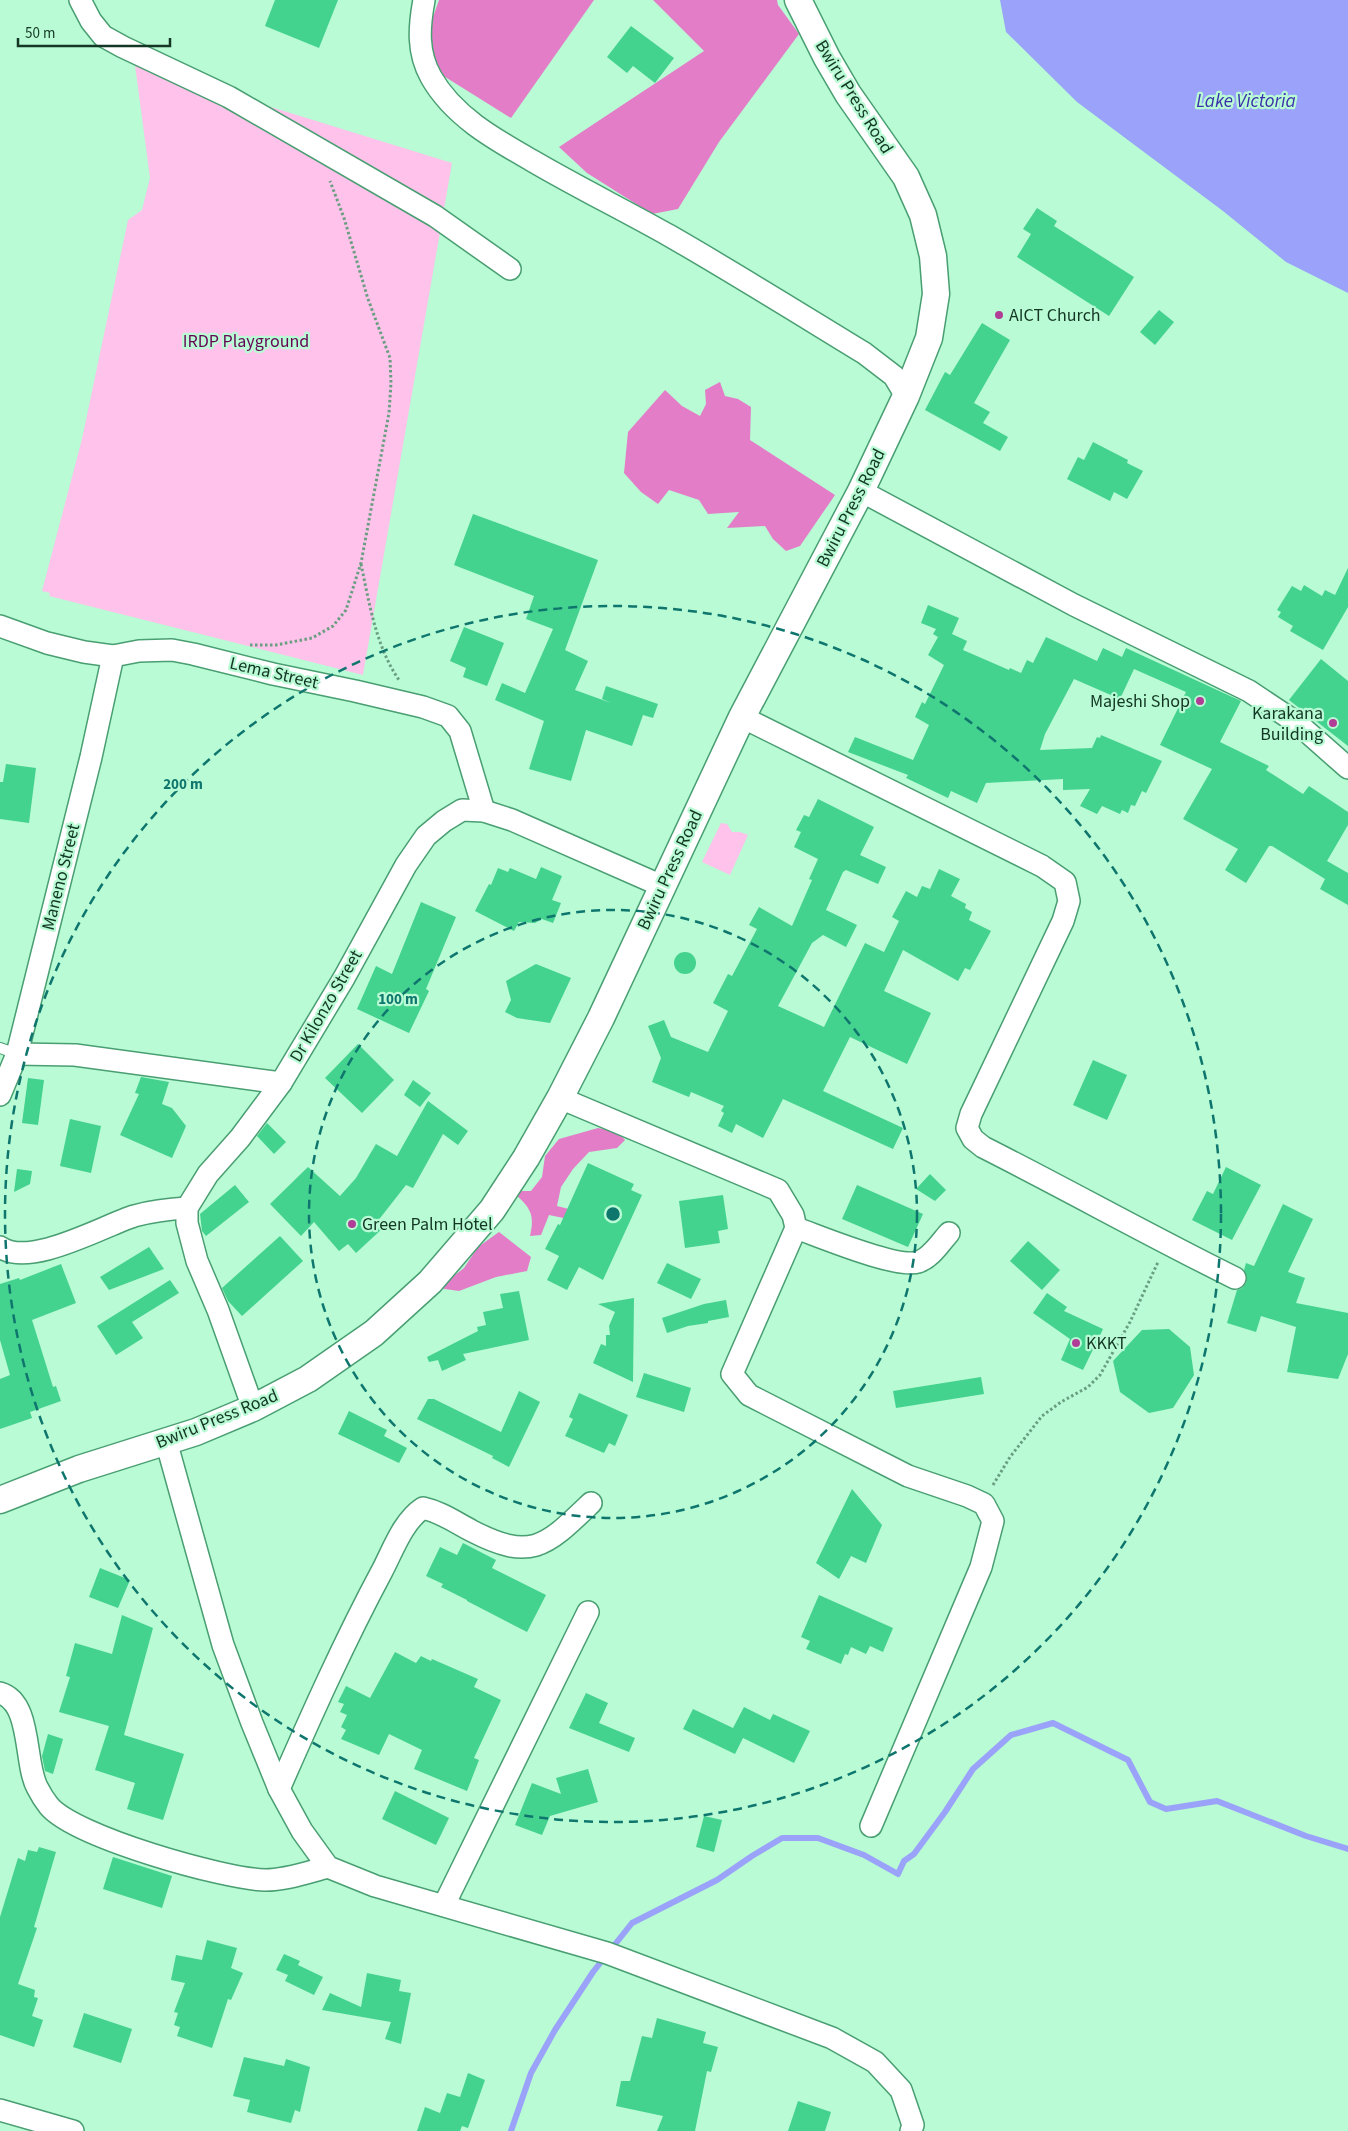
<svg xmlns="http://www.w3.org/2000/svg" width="1348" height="2131" font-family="'Source Sans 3',sans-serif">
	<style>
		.green { fill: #fec2eb }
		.forest { fill: #e47dc8 }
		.water { fill: #9aa3f9 }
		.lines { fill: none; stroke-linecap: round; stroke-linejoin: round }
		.stream { stroke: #9aa3f9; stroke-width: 6 }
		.building { fill: #44d28f }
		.service-casing { stroke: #499e72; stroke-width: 12 }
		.minor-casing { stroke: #499e72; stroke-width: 24 }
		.tertiary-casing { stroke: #499e72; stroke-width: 29 }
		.path { stroke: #6a9e81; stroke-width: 3; stroke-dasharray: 2.5 2.5; stroke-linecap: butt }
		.service { stroke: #fff; stroke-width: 10 }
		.minor { stroke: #fff; stroke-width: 21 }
		.tertiary { stroke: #fff; stroke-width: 26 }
		.ring { fill: none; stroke: #0f766e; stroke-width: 2.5; stroke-dasharray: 9 6 }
		.poi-dot { fill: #b13d96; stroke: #b8fbd4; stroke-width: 2 }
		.labels { text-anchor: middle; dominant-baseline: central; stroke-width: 4.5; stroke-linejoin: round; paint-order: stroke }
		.street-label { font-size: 18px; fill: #133724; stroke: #b8fbd4 }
		.poi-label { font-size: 18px; fill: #133724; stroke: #b8fbd4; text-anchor: start }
		.park-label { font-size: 18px; fill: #660454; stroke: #b8fbd4 }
		.water-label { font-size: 19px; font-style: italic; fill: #3b30aa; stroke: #b8fbd4 }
		.centre { fill: #0f766e; stroke: #b8fbd4; stroke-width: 2.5 }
		.ring-label { font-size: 15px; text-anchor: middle; font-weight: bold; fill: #0f766e; stroke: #b8fbd4; stroke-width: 4.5; stroke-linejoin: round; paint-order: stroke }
	</style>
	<rect width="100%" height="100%" fill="#b8fbd4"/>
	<!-- green -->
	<g class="green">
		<polygon points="135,65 452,163 363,675 49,596 50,593 42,591 82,439 128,220 142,210 150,178"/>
		<polygon points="721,823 727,824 732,832 740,832 748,835 730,875 702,862"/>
	</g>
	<!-- forest -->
	<g class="forest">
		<polygon points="439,0 594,0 511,118 418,60"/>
		<polygon points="653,0 777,0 778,5 799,34 719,142 678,209 652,214 587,173 559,147 704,51"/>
		<polygon points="720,382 725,396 738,399 751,407 750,440 835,495 800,546 786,551 773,539 765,526 727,528 739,512 708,514 699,500 669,490 658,504 641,492 624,473 628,432 665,390 682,406 700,416 706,404 705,390"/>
		<path d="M598,1128l20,4 7,8 -8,8 -28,4 -16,17 -12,18 -4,19 35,9 -24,4 -19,-4 -8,20 -11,1c6,-24 -2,-30 -18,-45h19l11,-14 3,-21 14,-17z"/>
		<polygon points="499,1232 531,1257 527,1271 496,1277 459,1291 438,1288 464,1268 478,1247"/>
	</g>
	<!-- water -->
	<polygon class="water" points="1000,0 1348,0 1348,293 1286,262 1223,211 1077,102 1006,32"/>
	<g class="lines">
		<!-- stream -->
		<polyline class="stream" points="511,2131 531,2073 555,2030 593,1972 632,1923 717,1880 752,1856 782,1838 818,1838 864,1855 898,1874 904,1861 914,1854 945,1812 973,1769 1011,1735 1053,1723 1128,1760 1150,1802 1166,1809 1217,1801 1306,1836 1348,1849"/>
	</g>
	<!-- building -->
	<g class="building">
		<polygon points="275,0 338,0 319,48 265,26"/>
		<polygon points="631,26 674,58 655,83 633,66 627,73 607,57"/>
		<polygon points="1037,208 1057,221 1054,226 1134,277 1109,316 1017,257 1031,234 1023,229"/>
		<polygon points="1159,310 1174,322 1155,345 1140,332"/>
		<polygon points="982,323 1010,340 974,403 990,412 983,423 1008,437 1000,451 925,410 945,372 950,375"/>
		<polygon points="1093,442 1128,460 1127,463 1143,471 1127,499 1114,492 1110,501 1067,479 1078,457 1084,460"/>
		<polygon points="473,514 598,560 565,650 588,661 575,690 611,703 602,699 606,686 658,704 653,718 643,715 632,746 586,730 571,781 529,769 544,721 495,700 502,683 525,693 553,629 526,619 534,596 454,565"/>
		<polygon points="1348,568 1348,607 1323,650 1290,631 1293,626 1278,617 1281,612 1277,610 1292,586 1301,591 1304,585 1322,596 1325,590 1335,595"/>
		<polygon points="928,605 959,618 952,634 967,641 963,650 1009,670 1010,668 1021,673 1027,660 1033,663 1046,637 1097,661 1103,648 1122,657 1126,648 1241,701 1220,742 1269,766 1266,770 1303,794 1309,786 1348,812 1348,825 1327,861 1348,873 1348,905 1320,889 1325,879 1272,846 1269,846 1246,883 1225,870 1238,849 1183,819 1212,769 1160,745 1186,692 1134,669 1120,699 1074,679 1045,734 1040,750 1092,748 1097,737 1100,738 1101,735 1162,761 1146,793 1142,791 1135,806 1131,805 1128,813 1122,810 1120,814 1102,806 1097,814 1080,806 1090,789 1063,790 1063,779 986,783 977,803 951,791 948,798 906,778 908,775 848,752 855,737 913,760 929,725 915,717 922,702 925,704 944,665 928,655 938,637 933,634 936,629 921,623"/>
		<polygon points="464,627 504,643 487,686 463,677 466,668 450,661"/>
		<polygon points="1321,659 1348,681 1348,746 1289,700"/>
		<polygon points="6,764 36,768 29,823 0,819 0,782 3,782"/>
		<polygon points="818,799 874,827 860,855 886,867 878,884 846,870 843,872 826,910 857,925 846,947 823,935 812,943 778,1006 824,1027 865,943 884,952 899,921 892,917 906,891 917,897 922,886 930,889 939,869 960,879 951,896 966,904 965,908 972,912 969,920 991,931 970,970 965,968 958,981 903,950 884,991 931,1013 907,1064 850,1037 823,1091 903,1128 893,1149 783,1099 763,1138 736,1124 732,1133 718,1126 724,1113 721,1111 724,1106 691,1092 689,1097 652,1082 661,1058 648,1026 664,1020 671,1037 708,1052 728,1011 713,1003 728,974 732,976 757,929 749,925 759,907 792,926 812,880 809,879 818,859 794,847 801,832 796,830 804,815 809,817"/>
		<polygon points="541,867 562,876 552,900 561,903 553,923 542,919 535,923 519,922 514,931 475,911 489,884 491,885 498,868 508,872 510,868 536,879"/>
		<polygon points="421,902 456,917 426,989 429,991 409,1033 357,1009 376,966 392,974"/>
		<circle cx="685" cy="963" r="11"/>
		<polygon points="536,964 571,978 550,1023 517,1018 505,1012 511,1000 506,981"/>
		<polygon points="358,1044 394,1080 362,1113 325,1078"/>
		<polygon points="1093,1060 1127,1075 1107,1120 1073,1105"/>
		<polygon points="141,1077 169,1082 162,1104 172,1108 186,1126 172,1158 120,1135 139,1094 135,1093"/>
		<polygon points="28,1078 44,1080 38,1125 22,1123"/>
		<polygon points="413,1080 431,1093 420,1107 404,1095"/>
		<polygon points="428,1101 468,1131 458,1145 443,1134 413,1188 406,1185 377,1222 383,1228 356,1253 348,1244 339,1251 314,1222 301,1236 270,1204 308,1167 340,1196 356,1178 376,1144 397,1156"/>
		<polygon points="70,1119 101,1126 91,1173 60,1166"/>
		<polygon points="267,1123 286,1142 274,1154 257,1136"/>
		<polygon points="588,1163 634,1184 631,1190 642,1195 603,1280 579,1267 567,1290 547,1280 559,1256 545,1249 558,1224 560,1225"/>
		<polygon points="1226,1167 1261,1185 1232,1240 1192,1220 1207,1191 1213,1194"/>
		<polygon points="17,1169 32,1171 30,1184 14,1192"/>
		<polygon points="930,1174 946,1190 935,1201 916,1189"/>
		<polygon points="235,1185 249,1202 206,1236 202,1231 200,1214"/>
		<polygon points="857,1185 923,1214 908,1247 842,1219"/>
		<polygon points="723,1195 728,1229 718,1231 720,1243 685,1248 679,1201"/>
		<polygon points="1283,1204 1313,1219 1288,1272 1305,1278 1296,1303 1348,1313 1348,1354 1338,1379 1287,1372 1296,1327 1261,1316 1256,1332 1227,1323 1237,1290 1242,1288 1246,1283 1247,1277 1244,1270 1246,1263 1254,1266"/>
		<polygon points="280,1236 303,1261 242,1316 228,1301 222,1288"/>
		<polygon points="1028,1241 1060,1270 1042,1290 1010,1261"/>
		<polygon points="149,1247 164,1269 109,1290 100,1277"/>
		<polygon points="667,1263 701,1279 691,1299 657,1283"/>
		<polygon points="61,1264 76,1303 32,1320 53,1387 56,1386 61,1401 30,1412 32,1418 0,1429 0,1379 10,1375 0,1340 0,1284 19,1278 20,1280"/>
		<polygon points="170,1280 179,1293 132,1322 143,1338 116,1355 97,1326"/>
		<polygon points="519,1291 529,1340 463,1354 466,1360 442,1371 438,1360 429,1362 427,1357 478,1331 477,1327 486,1325 483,1312 503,1308 500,1294"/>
		<polygon points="1047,1293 1067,1307 1064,1311 1103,1329 1083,1370 1061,1360 1070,1339 1033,1313"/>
		<polygon points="634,1298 633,1382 593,1363 601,1344 606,1346 606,1335 610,1335 609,1326 615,1312 598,1304"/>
		<polygon points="726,1300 729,1317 708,1321 708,1323 688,1326 667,1333 662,1318 704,1304"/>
		<polygon points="1169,1329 1190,1347 1194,1375 1173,1408 1149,1413 1120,1392 1113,1361 1142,1330"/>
		<polygon points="644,1373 691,1388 684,1412 636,1397"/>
		<polygon points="981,1377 984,1394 896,1408 893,1391"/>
		<polygon points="519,1391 540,1402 509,1467 492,1458 493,1456 417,1419 428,1399 434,1399 501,1432"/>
		<polygon points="579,1393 628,1415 615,1446 609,1443 604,1453 565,1436 573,1419 569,1417"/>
		<polygon points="349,1411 387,1430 384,1436 407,1448 399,1463 338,1434"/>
		<polygon points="852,1489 882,1525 866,1563 851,1556 839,1579 816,1563"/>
		<polygon points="463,1543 496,1560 492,1568 546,1595 527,1632 467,1601 467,1600 441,1587 443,1584 426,1576 440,1547 457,1555"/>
		<polygon points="100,1568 130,1580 118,1608 89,1597"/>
		<polygon points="819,1595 893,1628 883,1652 870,1646 866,1654 851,1647 848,1655 845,1654 841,1664 806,1649 810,1641 801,1637"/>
		<polygon points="122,1615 153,1628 124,1735 184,1754 163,1820 127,1809 135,1783 95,1770 109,1726 59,1712 70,1677 66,1676 75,1643 112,1654"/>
		<polygon points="395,1652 416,1663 421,1656 431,1661 432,1659 478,1679 474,1687 501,1700 474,1758 479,1760 467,1791 414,1769 422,1750 389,1734 379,1755 341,1739 346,1730 341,1727 347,1715 340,1712 344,1704 338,1702 346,1686 370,1698"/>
		<polygon points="586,1693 608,1703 599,1723 635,1738 629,1752 569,1728"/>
		<polygon points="744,1707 770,1720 773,1714 810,1731 794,1763 743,1738 735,1754 683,1729 693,1709 733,1728"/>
		<polygon points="48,1734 63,1739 53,1774 45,1771 42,1756"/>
		<polygon points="588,1769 598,1802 550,1816 542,1835 515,1825 532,1783 561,1794 556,1778"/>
		<polygon points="395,1791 449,1818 436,1845 382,1819"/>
		<polygon points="704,1816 722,1820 714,1852 696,1847"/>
		<polygon points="39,1847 56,1852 34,1927 37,1928 18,1984 35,1990 34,1997 38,1998 32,2016 43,2020 34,2047 0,2035 0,1917 18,1858 25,1861 28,1850 37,1852"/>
		<polygon points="113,1857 172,1876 162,1908 103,1889"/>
		<polygon points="207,1940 237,1948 231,1968 243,1973 231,2000 228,1999 212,2048 177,2036 180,2027 174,2025 178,2013 174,2012 185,1983 171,1980 176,1955 202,1960"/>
		<polygon points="284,1954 300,1961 298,1965 323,1977 314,1995 285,1981 288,1975 276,1970"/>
		<polygon points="367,1973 401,1980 399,1991 411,1993 401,2044 385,2039 391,2022 322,2010 330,1993 361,2007"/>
		<polygon points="84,2013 132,2029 121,2063 73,2047"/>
		<polygon points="657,2018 706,2032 703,2043 718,2047 711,2072 707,2071 695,2131 657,2131 663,2116 616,2106 621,2081 630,2081 642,2036 652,2038"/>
		<polygon points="244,2057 284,2066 286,2059 310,2067 300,2112 295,2110 291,2123 247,2112 250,2100 233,2096"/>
		<polygon points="468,2073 485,2080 468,2128 462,2126 460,2131 417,2131 425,2107 440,2113 447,2093 460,2097"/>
		<polygon points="798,2101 831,2112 825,2131 788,2131"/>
	</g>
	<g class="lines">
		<!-- service casing -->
		<g class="service-casing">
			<polyline id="service" points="0,1048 17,1054"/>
		</g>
		<!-- minor casing -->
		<g class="minor-casing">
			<g id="minor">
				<polyline points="80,0 91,21 103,36 123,47 229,97 435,216 510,269"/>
				<path d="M424,0c-5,27 -7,52 7,77 22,39 63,62 100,83 46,27 93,50 139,76 66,38 130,78 194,117l30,23 12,20"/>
				<polyline points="861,491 1074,605 1249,691 1297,723 1348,768"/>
				<polyline points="0,626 47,643 84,652 113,656 139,651 172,650 193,654 273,674 355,691 423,707 448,716 460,731 484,811"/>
				<path d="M742,717l300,149 23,16 4,19 -6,20 -92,193 -4,14 6,11 10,8c85,43 167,89 252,131"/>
				<polyline points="17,1054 75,1055 281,1083"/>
				<polyline points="0,1095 17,1054 91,757 113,656"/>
				<polyline points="560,1098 778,1190 793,1215 796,1228 732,1374 749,1395 908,1476 967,1496 984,1504 993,1521 981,1567 871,1826"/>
				<path d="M796,1228c23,8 101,41 122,34 13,-4 22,-19 31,-29"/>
				<path d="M0,1247c30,21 103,-21 134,-31 18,-5 34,-7 53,-8"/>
				<polyline points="253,1408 218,1310 197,1261 187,1223 187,1208 208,1174 240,1138 281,1083 344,978 406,865 426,836 444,821 462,810 484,811 512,820 662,886"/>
				<polyline points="166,1441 223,1645 252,1723 279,1789 302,1831 328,1867 375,1886 607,1953 832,2038 875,2062 901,2090 913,2125 911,2131"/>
				<path d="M0,1693c32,9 24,69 37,94 3,6 8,14 12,19 26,31 175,73 216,74 22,0 43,-8 63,-13"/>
				<path d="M279,1789c32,-73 65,-147 103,-218 11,-21 21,-50 41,-63 18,4 32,14 49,23 60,31 74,15 119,-28"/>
				<polyline points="444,1905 588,1612"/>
				<polyline points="0,2110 73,2131"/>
			</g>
		</g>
		<!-- tertiary casing -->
		<g class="tertiary-casing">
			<polyline id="tertiary" points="0,1500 79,1469 196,1432 253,1408 308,1379 374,1333 430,1282 492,1210 526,1158 560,1098 601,1018 742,717 861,491 906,396 929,338 936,294 933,256 923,215 906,177 848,94 827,58 798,0"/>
		</g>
		<!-- path -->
		<g class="path">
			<path d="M361,564c8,38 15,83 38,116"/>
			<polyline points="250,645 276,645 312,638 333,626 346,610 361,563 389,413 391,383 390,358 368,299 344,218 330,181"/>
			<polyline points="993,1485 1010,1457 1042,1416 1061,1402 1088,1387 1100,1375 1130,1322 1158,1262"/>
		</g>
		<!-- service -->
		<use href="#service" class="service"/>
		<!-- minor -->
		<use href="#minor" class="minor"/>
		<!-- tertiary -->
		<use href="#tertiary" class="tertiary"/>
	</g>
	<!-- distance rings -->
	<g class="ring">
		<circle cx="613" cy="1214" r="304"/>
		<circle cx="613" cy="1214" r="608"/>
	</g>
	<!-- markers -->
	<g class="poi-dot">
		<circle cx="999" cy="315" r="5"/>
		<circle cx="1200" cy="701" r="5"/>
		<circle cx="1333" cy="723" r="5"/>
		<circle cx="352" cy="1224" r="5"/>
		<circle cx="1076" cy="1343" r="5"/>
	</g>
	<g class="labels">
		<!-- street labels -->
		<g class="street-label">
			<text transform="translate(854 97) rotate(58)">Bwiru Press Road</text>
			<text transform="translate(851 508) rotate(-63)">Bwiru Press Road</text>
			<text transform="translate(274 673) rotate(13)">Lema Street</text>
			<text transform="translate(670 870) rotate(-65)">Bwiru Press Road</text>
			<text transform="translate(61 877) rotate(-76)">Maneno Street</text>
			<text transform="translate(326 1006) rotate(-60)">Dr Kilonzo Street</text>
			<text transform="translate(217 1419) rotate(-22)">Bwiru Press Road</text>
		</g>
		<!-- poi labels -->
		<g class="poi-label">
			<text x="1009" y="315">AICT Church</text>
			<text x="1190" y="701" text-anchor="end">Majeshi Shop</text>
			<text x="1323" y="713" text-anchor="end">Karakana<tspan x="1323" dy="21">Building</tspan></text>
			<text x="362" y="1224">Green Palm Hotel</text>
			<text x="1086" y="1343">KKKT</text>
		</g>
		<!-- park labels -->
		<g class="park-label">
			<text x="246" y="341">IRDP Playground</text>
		</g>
		<!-- water labels -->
		<g class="water-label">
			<text x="1246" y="101">Lake Victoria</text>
		</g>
	</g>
	<circle cx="613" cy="1214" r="8" class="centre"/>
	<g class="ring-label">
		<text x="183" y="789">200 m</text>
		<text x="398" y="1004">100 m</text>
	</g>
	<!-- scale -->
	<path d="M18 38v8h152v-8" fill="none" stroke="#133724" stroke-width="2.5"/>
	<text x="25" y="38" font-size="15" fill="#133724" stroke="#b8fbd4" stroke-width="4" paint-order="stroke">50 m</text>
</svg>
